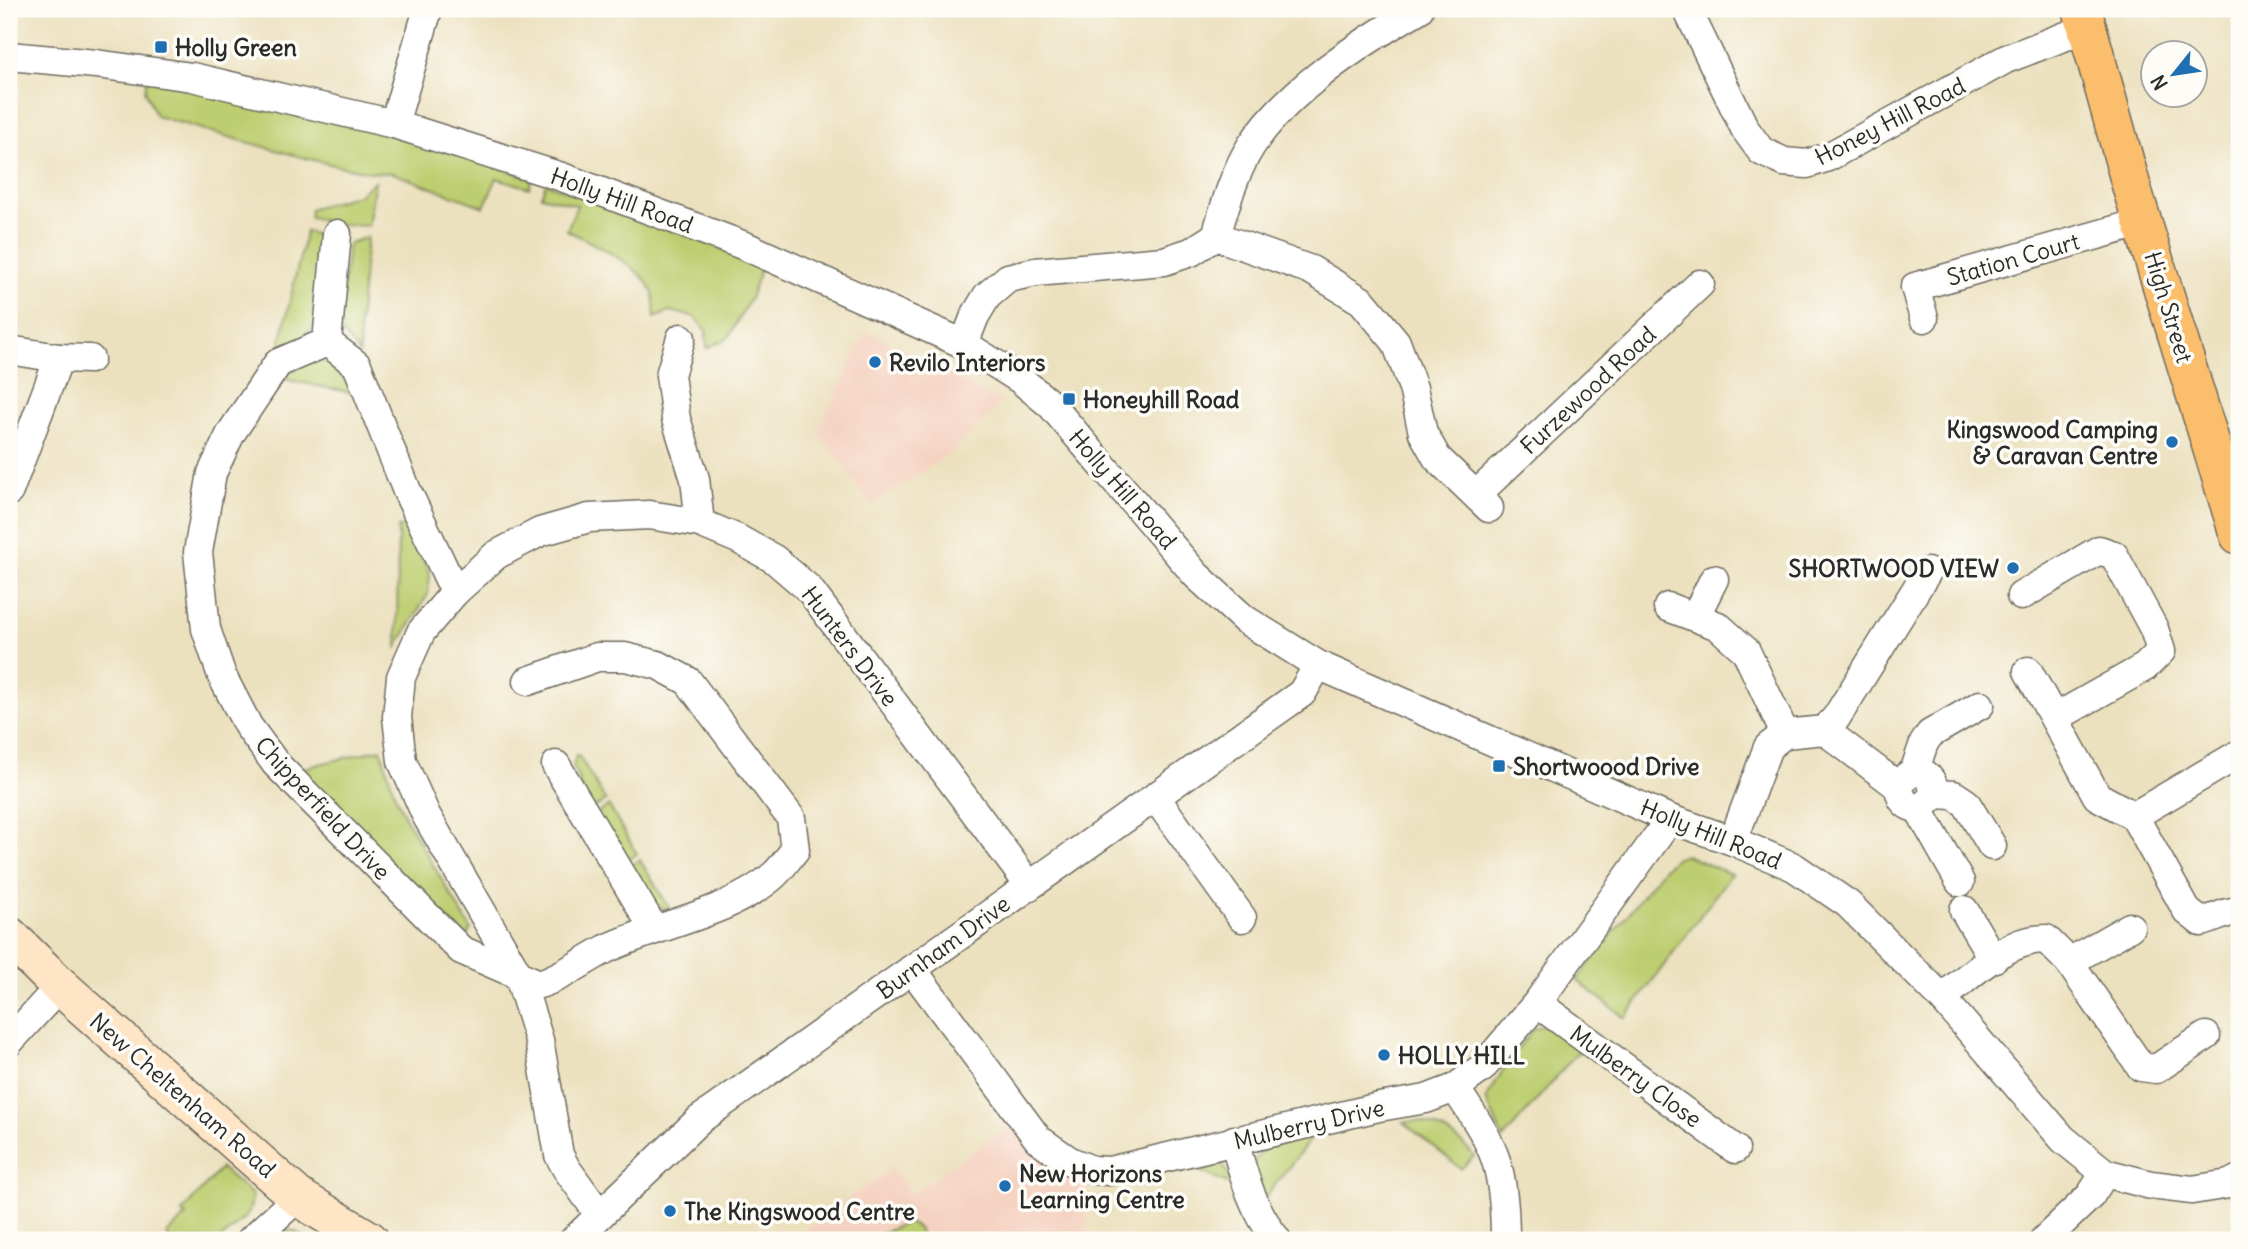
<svg xmlns="http://www.w3.org/2000/svg" width="2248" height="1249" font-family="Delius,sans-serif">
	<style>
		.built { fill: #f5d3c2 }
		.green { fill: #bdce70; stroke: #747c4e; stroke-width: 2 }
		.lines { fill: none; stroke-linecap: round; stroke-linejoin: round }
		.street-casing { stroke: #6f6b5f; stroke-width: 31 }
		.secondary-casing { stroke: #6f6b5f; stroke-width: 41 }
		.primary-casing { stroke: #6f6b5f; stroke-width: 41 }
		.street { stroke: #fff; stroke-width: 28 }
		.secondary { stroke: #fde5c5; stroke-width: 38 }
		.primary { stroke: #fabe6d; stroke-width: 38 }
		.poi-dot { fill: #1f6fb2; stroke: #fdfcf7; stroke-width: 2.5 }
		.labels { text-anchor: middle; dominant-baseline: central; stroke-width: 7; stroke-linejoin: round; paint-order: stroke }
		.poi-label { font-size: 23px; font-weight: bold; fill: #2b2b2b; stroke: #fdfcf7; text-anchor: start }
		.street-label { font-size: 23px; fill: #2b2b2b; stroke: #fdfcf7 }
	</style>
	<rect width="100%" height="100%" fill="#fdfcf7"/>
	<filter id="ink" filterUnits="userSpaceOnUse"><feTurbulence type="fractalNoise" baseFrequency=".0143" numOctaves="2"/><feDisplacementMap in="SourceGraphic" scale="14" xChannelSelector="R" yChannelSelector="G"/><feConvolveMatrix kernelMatrix="1 2 1 2 8 2 1 2 1" color-interpolation-filters="sRGB"/></filter>
	<filter id="wash" filterUnits="userSpaceOnUse"><feTurbulence type="fractalNoise" baseFrequency=".00686" numOctaves="4" result="noise"/><feDisplacementMap in="SourceGraphic" scale="28" xChannelSelector="R" yChannelSelector="G"/><feGaussianBlur stdDeviation="1.57" result="paint"/><feColorMatrix in="noise" values="0 0 0 0 0 0 0 0 0 0 0 0 0 0 0 0 0 1.4 0 .05"/><feComposite in="paint" operator="in"/></filter>
	<g filter="url(#wash)">
		<rect width="100%" height="100%" fill="#ece1bf"/>
		<!-- built -->
		<g class="built">
			<polygon points="866,331 1002,402 947,456 871,505 818,432"/>
			<polygon points="1014,1122 1088,1177 1086,1229 1099,1240 790,1240 892,1168 911,1194"/>
		</g>
		<!-- green -->
		<g class="green">
			<path d="M147,78l264,62 121,38 -3,10 -32,-10 -13,29 -94,-35c-20,9 -201,-47 -234,-56l-11,-25z"/>
			<polygon points="375,181 368,226 337,224 310,217 310,209 358,195"/>
			<path d="M546,183l216,81 -12,35 -22,39 -21,10 -1,-17 -11,-14 -25,-6 -15,7c-1,-8 0,-20 -3,-27 -11,-26 -61,-48 -85,-61l10,-25 -36,-9z"/>
			<polygon points="306,231 318,236 324,244 317,322 306,336 283,351 280,344"/>
			<polygon points="367,237 359,324 360,354 339,329 348,244"/>
			<path d="M313,359c22,3 30,16 40,34l-70,-14 19,-16z"/>
			<polygon points="410,525 430,575 428,594 397,647 398,527"/>
			<polygon points="381,749 395,795 407,821 471,929 466,938 295,770"/>
			<polygon points="576,755 579,756 606,801 591,809 573,767"/>
			<polygon points="609,806 637,854 622,863 594,815"/>
			<polygon points="1685,855 1731,874 1625,1018 1577,980 1663,869 1674,859"/>
			<polygon points="640,860 671,911 654,906 626,868"/>
			<polygon points="1546,1024 1583,1046 1503,1139 1486,1099 1506,1065 1533,1029"/>
			<path d="M1419,1121c24,7 40,16 55,35l-13,13 -58,-47z"/>
			<path d="M1316,1132l-52,67 -11,-34c10,-27 38,-26 63,-33z"/>
			<polygon points="1214,1160 1223,1165 1232,1182 1227,1183 1183,1164"/>
			<polygon points="221,1168 253,1195 249,1213 220,1240 171,1240 166,1235 186,1216 182,1212"/>
			<polygon points="907,1222 918,1228 923,1240 867,1240"/>
			<polygon points="287,1231 294,1231 305,1239 273,1240"/>
		</g>
	</g>
	<g filter="url(#ink)">
		<g class="lines">
			<!-- street casing -->
			<g class="street-casing">
				<g id="street">
					<polyline points="1687,9 1745,129 1761,151 1784,162 1807,164 1828,157 2006,59 2087,28"/>
					<polyline points="9,56 96,64 192,77 394,124 562,177 745,246 964,344 1021,380 1051,405 1196,575 1244,619 1318,665 1670,819 1733,841 1794,867 1848,904 1942,998 2063,1139 2105,1173 2151,1185 2192,1190 2229,1184 2239,1179"/>
					<polyline points="394,124 428,9"/>
					<polyline points="1216,236 1311,270 1362,301 1396,342 1413,388 1423,433 1437,458 1489,508"/>
					<polyline points="1924,318 1915,287 2143,222"/>
					<polyline points="681,338 670,375 676,419 695,479 700,523"/>
					<polyline points="327,342 337,234"/>
					<path d="M964,344l11,-28 12,-20 21,-18 27,-6 129,-11 27,-9 25,-16c9,-30 18,-63 35,-90 36,-56 111,-104 168,-137"/>
					<polyline points="9,350 59,358 90,359"/>
					<polyline points="9,491 59,358"/>
					<polyline points="1476,495 1700,284"/>
					<path d="M455,592l-48,-101 -50,-126 -30,-23 -49,21 -47,70 -19,40 -14,79 8,77 16,47 26,50 28,38 185,186 78,34c24,-7 44,-23 67,-35 52,-25 126,-36 168,-74 8,-7 14,-17 21,-25l-4,-32 -103,-137 -30,-16 -33,-8h-28l-69,24"/>
					<polyline points="2021,596 2099,550 2114,555 2154,629 2161,651 2145,667 2055,718"/>
					<polyline points="1668,607 1718,626 1746,651 1785,734"/>
					<polyline points="1695,617 1714,579"/>
					<polyline points="2028,671 2097,796 2134,816"/>
					<path d="M1824,730l75,57c4,39 50,13 29,-10 -11,-12 -23,-2 -29,10"/>
					<path d="M2239,754l-105,62 53,95 14,11c12,-2 26,-12 38,-10"/>
					<polyline points="556,765 654,929"/>
					<polyline points="1914,772 1924,743 1930,734 1980,705"/>
					<polyline points="1933,794 1954,795 1966,803 1992,846"/>
					<polyline points="1156,798 1242,918"/>
					<polyline points="1918,808 1960,882"/>
					<polyline points="1733,841 1768,747 1785,734 1824,730 1836,718 1927,572"/>
					<polyline points="1964,910 1993,959"/>
					<polyline points="2069,962 2130,927"/>
					<polyline points="912,969 1038,1139 1070,1161 1092,1170 1109,1171 1379,1107 1426,1099 1455,1088 1482,1068 1537,1003 1670,819"/>
					<path d="M1942,998c31,-24 63,-59 104,-59l23,23 72,105 15,2 50,-33"/>
					<polyline points="1537,1003 1735,1149"/>
					<polyline points="9,1042 60,986"/>
					<path d="M1455,1088c16,24 34,49 42,76 7,25 8,51 8,76"/>
					<path d="M1234,1140c10,37 19,70 43,100"/>
					<polyline points="599,1214 566,1168 559,1155 539,1040 519,976 426,815 402,761 397,717 401,677 421,632 455,592 496,555 540,532 589,518 649,515 700,523 738,539 774,559 809,589 1029,885"/>
					<polyline points="251,1240 298,1197"/>
					<polyline points="574,1240 699,1120 1302,693 1318,665"/>
					<polyline points="2044,1240 2090,1196 2105,1173"/>
				</g>
			</g>
			<!-- secondary casing -->
			<g class="secondary-casing">
				<polyline id="secondary" points="9,936 60,986 298,1197 369,1240"/>
			</g>
			<!-- primary casing -->
			<g class="primary-casing">
				<polyline id="primary" points="2082,9 2133,192 2239,535"/>
			</g>
			<!-- street -->
			<use href="#street" class="street"/>
			<!-- secondary -->
			<use href="#secondary" class="secondary"/>
			<!-- primary -->
			<use href="#primary" class="primary"/>
		</g>
	</g>
	<!-- markers -->
	<g class="poi-dot">
		<rect x="154" y="40" width="14" height="14" rx="3.5"/>
		<circle cx="875" cy="362" r="7"/>
		<rect x="1062" y="392" width="14" height="14" rx="3.5"/>
		<circle cx="2172" cy="442" r="7"/>
		<circle cx="2013" cy="568" r="7"/>
		<rect x="1492" y="759" width="14" height="14" rx="3.5"/>
		<circle cx="1384" cy="1055" r="7"/>
		<circle cx="1005" cy="1186" r="7"/>
		<circle cx="670" cy="1211" r="7"/>
	</g>
	<g class="labels">
		<!-- poi labels -->
		<g class="poi-label">
			<text x="175" y="47">Holly Green</text>
			<text x="889" y="362">Revilo Interiors</text>
			<text x="1083" y="399">Honeyhill Road</text>
			<text x="2158" y="429" text-anchor="end">Kingswood Camping<tspan x="2158" dy="26">&amp; Caravan Centre</tspan></text>
			<text x="1999" y="568" text-anchor="end">SHORTWOOD VIEW</text>
			<text x="1513" y="766">Shortwoood Drive</text>
			<text x="1398" y="1055">HOLLY HILL</text>
			<text x="1019" y="1173">New Horizons<tspan x="1019" dy="26">Learning Centre</tspan></text>
			<text x="684" y="1211">The Kingswood Centre</text>
		</g>
		<!-- street labels -->
		<g class="street-label">
			<text transform="translate(1890 121) rotate(-27)">Honey Hill Road</text>
			<text transform="translate(622 200) rotate(20)">Holly Hill Road</text>
			<text transform="translate(2013 259) rotate(-16)">Station Court</text>
			<text transform="translate(2169 307) rotate(73)">High Street</text>
			<text transform="translate(1588 390) rotate(-43)">Furzewood Road</text>
			<text transform="translate(1123 489) rotate(49)">Holly Hill Road</text>
			<text transform="translate(850 646) rotate(53)">Hunters Drive</text>
			<text transform="translate(323 808) rotate(47)">Chipperfield Drive</text>
			<text transform="translate(1711 834) rotate(22)">Holly Hill Road</text>
			<text transform="translate(943 947) rotate(-36)">Burnham Drive</text>
			<text transform="translate(1636 1076) rotate(36)">Mulberry Close</text>
			<text transform="translate(183 1095) rotate(41)">New Cheltenham Road</text>
			<text transform="translate(1309 1124) rotate(-13)">Mulberry Drive</text>
		</g>
	</g>
	<!-- margin -->
	<rect width="2248" height="1249" fill="none" stroke="#fdfcf7" stroke-width="35"/>
	<!-- north arrow -->
	<g transform="translate(2174 74) rotate(240)"><circle r="33" fill="#fdfcf7" stroke="#a9a8a5" stroke-width="2"/>
	<path d="M0-5L12 26L0 18L-12 26Z" fill="#1f6fb2"/>
	<text y="-10" font-size="19" font-weight="bold" text-anchor="middle" fill="#2b2b2b">N</text>
	</g>
</svg>
